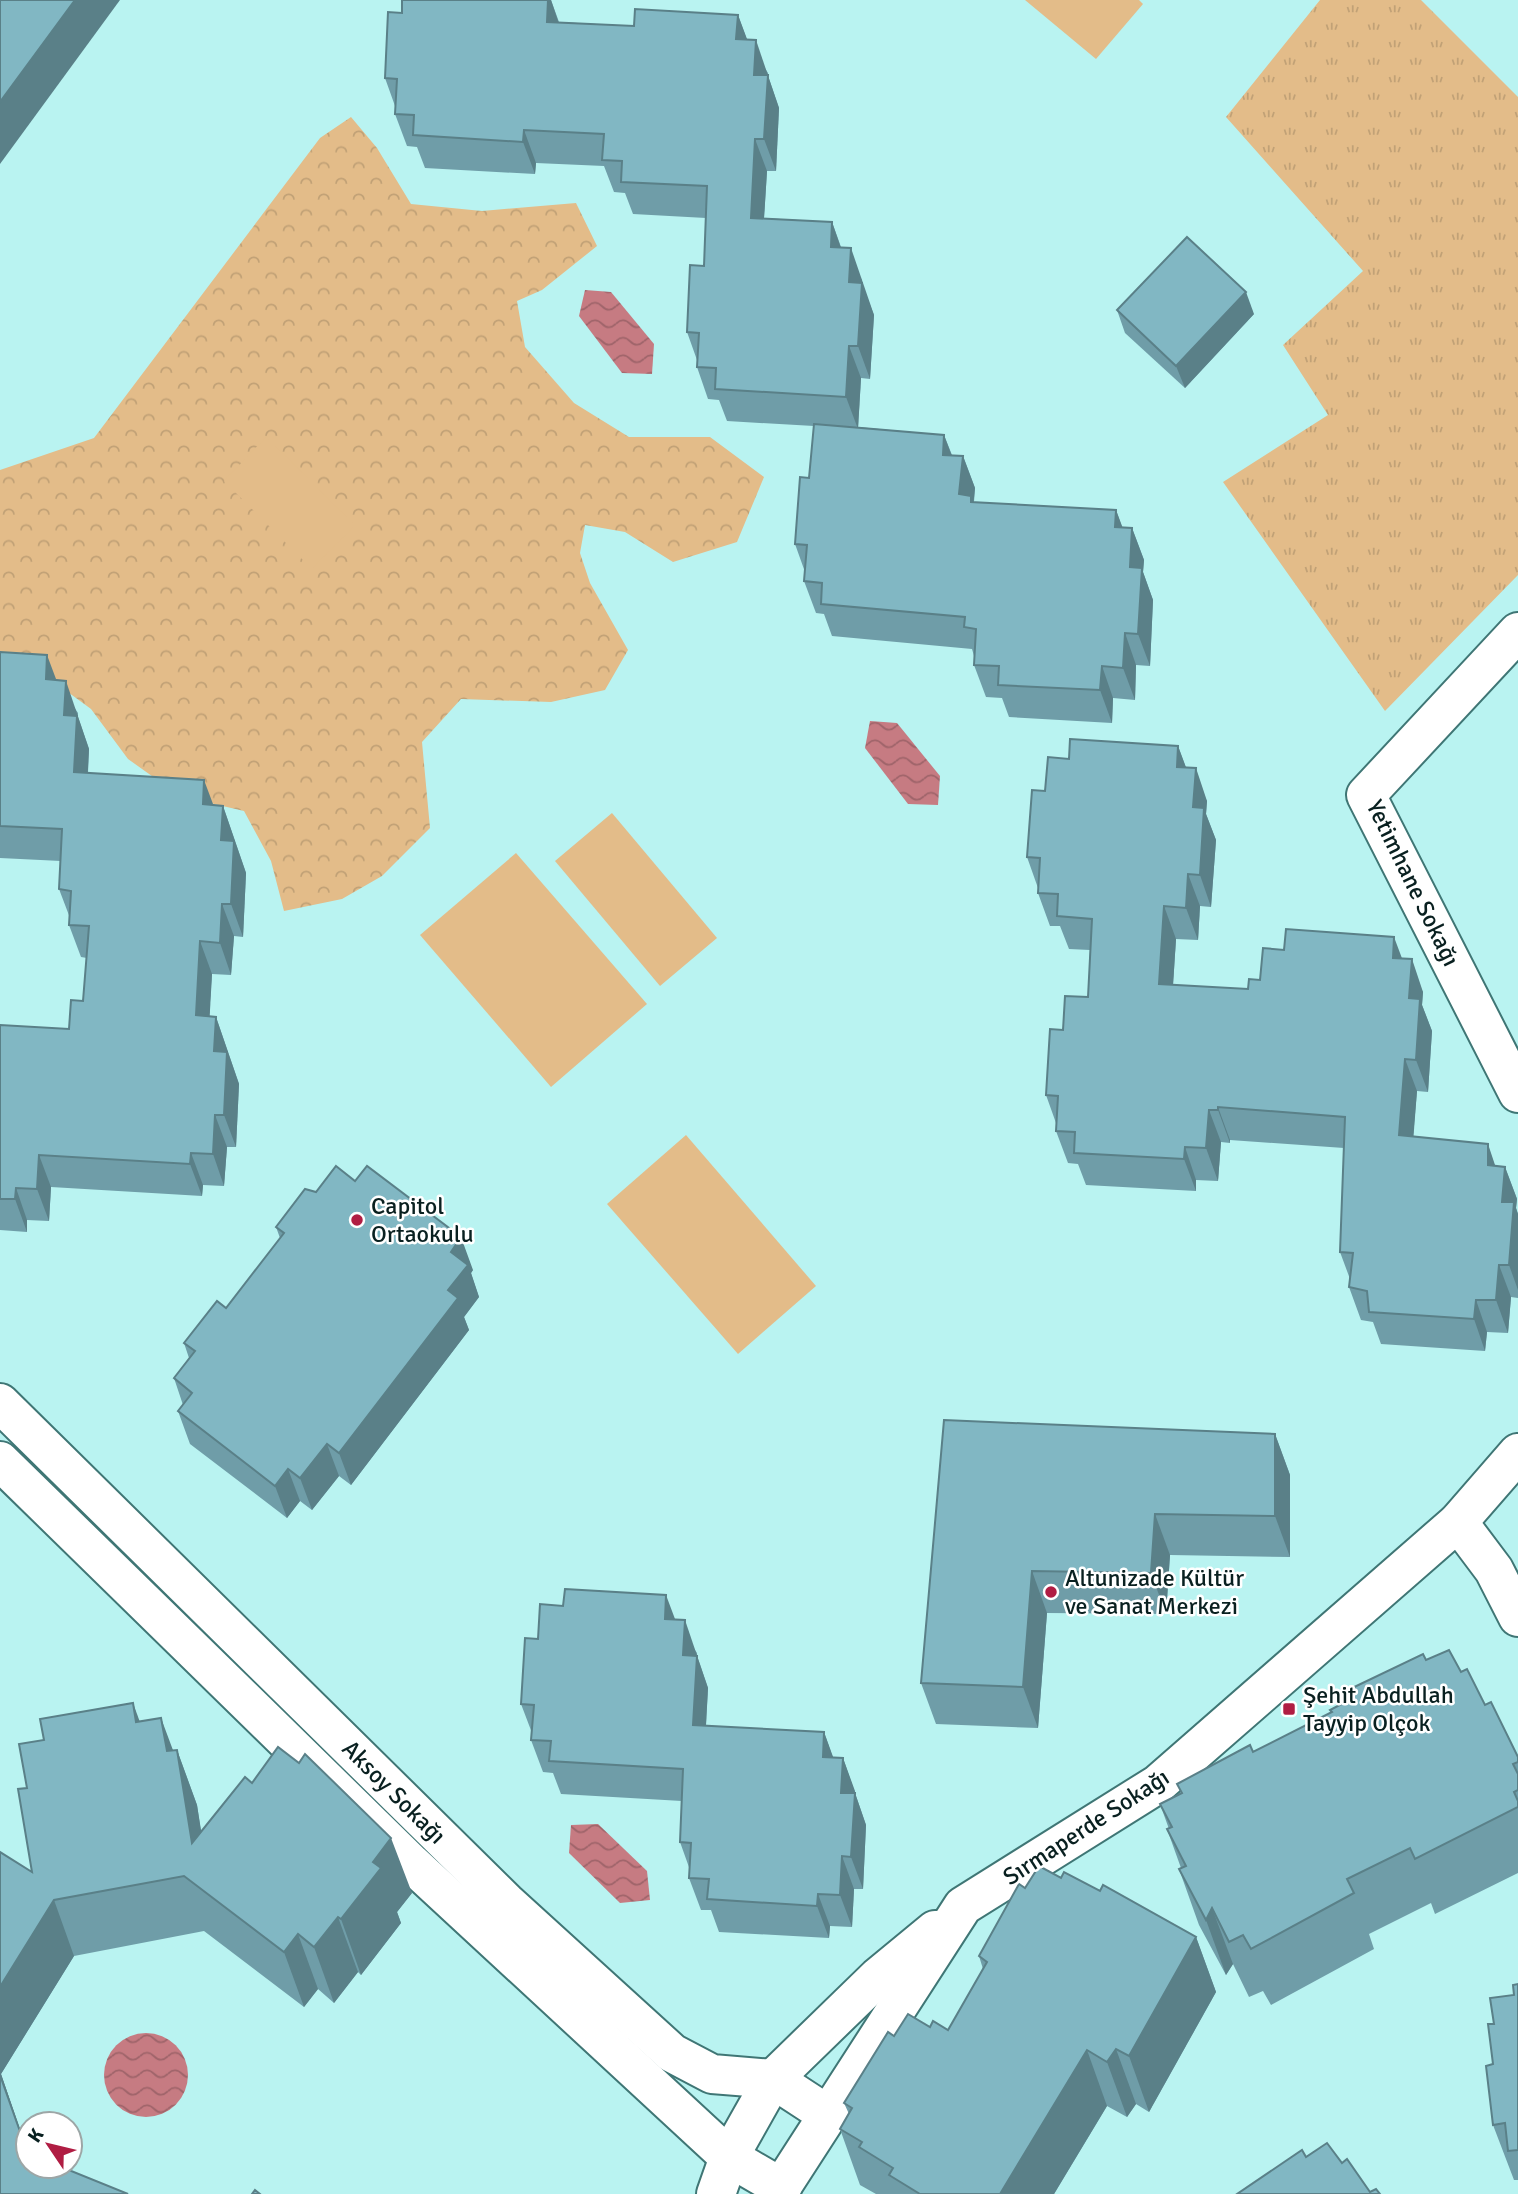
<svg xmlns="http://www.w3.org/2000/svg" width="1518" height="2194" font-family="Signika,sans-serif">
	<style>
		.grass { fill: url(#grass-tufts) }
		.forest { fill: url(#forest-crowns) }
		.garden { fill: #e3bc89 }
		.water { fill: url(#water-waves) }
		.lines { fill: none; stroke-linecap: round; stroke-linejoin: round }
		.minor-casing { stroke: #3f7675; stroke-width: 42 }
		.minor { stroke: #fff; stroke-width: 38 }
		.wall { fill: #6f9da8 }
		.shaded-wall { fill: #5a8088 }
		.building { fill: #81b7c3; stroke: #5a8088; stroke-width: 2 }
		.poi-dot { fill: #b01d43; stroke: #fff; stroke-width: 2.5 }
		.labels { text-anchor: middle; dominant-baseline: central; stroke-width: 5; stroke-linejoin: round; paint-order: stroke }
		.street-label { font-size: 24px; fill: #092020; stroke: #fff }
		.poi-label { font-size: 24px; fill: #092020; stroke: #fff; text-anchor: start }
	</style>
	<defs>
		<pattern id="grass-tufts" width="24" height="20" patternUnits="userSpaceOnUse" patternTransform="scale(1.75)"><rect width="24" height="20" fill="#e3bc89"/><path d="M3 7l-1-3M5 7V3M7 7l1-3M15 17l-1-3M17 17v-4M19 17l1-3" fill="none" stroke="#c1a176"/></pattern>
		<pattern id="forest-crowns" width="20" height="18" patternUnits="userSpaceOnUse" patternTransform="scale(1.75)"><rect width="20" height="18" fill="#e3bc89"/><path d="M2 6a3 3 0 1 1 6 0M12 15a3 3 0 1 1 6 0" fill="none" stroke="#c1a176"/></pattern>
		<pattern id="water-waves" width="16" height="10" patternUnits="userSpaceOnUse" patternTransform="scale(1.75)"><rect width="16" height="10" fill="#c67b82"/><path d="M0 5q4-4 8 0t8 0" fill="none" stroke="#9f646a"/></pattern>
	</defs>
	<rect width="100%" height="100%" fill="#b9f3f1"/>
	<!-- grass -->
	<polygon class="grass" points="1320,0 1421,0 1518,97 1518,575 1385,711 1223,482 1328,415 1283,345 1363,271 1226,117"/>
	<!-- forest -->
	<polygon class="forest" points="351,117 377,148 411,204 482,211 576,203 597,246 542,290 517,301 525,347 574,403 629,437 710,437 764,477 737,542 673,562 625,532 585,525 580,553 590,583 628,650 605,690 551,702 461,699 422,742 430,828 382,876 342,899 284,911 271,861 244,811 180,796 128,759 91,709 46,676 0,656 0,470 94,438 320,138"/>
	<!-- garden -->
	<g class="garden">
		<polygon points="1025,0 1139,0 1143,4 1096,59"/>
		<polygon points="266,437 355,525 312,569 224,481"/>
		<polygon points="612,813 717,938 660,986 555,861"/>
		<polygon points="516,853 647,1004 551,1087 420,935"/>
		<polygon points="686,1135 816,1286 738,1354 607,1204"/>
	</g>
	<!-- water -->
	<g class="water">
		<polygon points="585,290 611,292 654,344 652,374 622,373 579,316"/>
		<polygon points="870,721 897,723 940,776 938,805 908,804 865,748"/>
		<polygon points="598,1824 647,1871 650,1900 620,1903 569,1853 571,1825"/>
		<circle cx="146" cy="2075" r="42"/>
	</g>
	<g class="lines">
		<!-- minor casing -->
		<g class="minor-casing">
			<g id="minor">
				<polyline points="1518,632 1366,795 1518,1093"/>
				<polyline points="0,1403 506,1902 672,2053 712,2074 773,2079 828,2115"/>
				<polyline points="0,1461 411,1863 729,2157 782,2188"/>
				<polyline points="1458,1522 1494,1570 1518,1617"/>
				<polyline points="716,2194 729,2157 773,2079 878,1977 935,1930"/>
				<polyline points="777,2194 963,1906 1158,1784 1458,1522 1518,1453"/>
			</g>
		</g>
		<!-- minor -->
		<use href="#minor" class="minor"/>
	</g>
	<!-- wall -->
	<g class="wall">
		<polygon points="402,0 551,0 559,22 634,26 738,15 747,40 768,73 768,76 779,108 776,171 767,171 764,218 832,222 841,247 862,280 862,284 874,315 870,379 861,378 858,427 944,435 952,455 963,456 975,488 974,502 1116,510 1122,527 1132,528 1144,560 1143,572 1153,600 1150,666 1136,665 1135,700 1113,698 1112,723 1009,717 1002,698 986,697 974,665 974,656 972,649 832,636 824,614 816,613 804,581 805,572 795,544 809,478 814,426 727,421 719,400 708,399 697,367 697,360 687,332 704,266 706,218 633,214 625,193 614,192 604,166 536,163 535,174 425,168 417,147 407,146 395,114 395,106 385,78 402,13"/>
		<polygon points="1117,310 1254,314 1185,388 1125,333"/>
		<polygon points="0,652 56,680 78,713 78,717 89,749 88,773 213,805 223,806 246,873 243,937 234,936 231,975 212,974 209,1016 216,1017 239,1084 236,1147 227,1147 224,1186 203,1185 202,1196 51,1187 49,1221 27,1220 27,1232 0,1230 0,1025 69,1029 83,1001 87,958 81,957 69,925 70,918 59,889 61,861 0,858"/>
		<polygon points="1178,746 1186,768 1207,801 1206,814 1216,840 1211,907 1200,906 1198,940 1176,939 1173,985 1248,989 1260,980 1402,959 1423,992 1422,1005 1432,1031 1428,1092 1417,1091 1413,1137 1495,1166 1505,1167 1517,1199 1516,1208 1518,1214 1518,1298 1511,1297 1508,1333 1487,1332 1485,1351 1381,1344 1373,1322 1361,1320 1349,1287 1350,1279 1340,1252 1344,1148 1230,1140 1230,1143 1221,1142 1218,1181 1196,1180 1196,1191 1086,1185 1078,1164 1068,1163 1056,1131 1056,1123 1046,1095 1063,1030 1088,997 1090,950 1069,949 1060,926 1050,926 1038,893 1038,888 1027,857 1045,791"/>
		<polygon points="276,1227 473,1270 471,1273 479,1297 464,1317 469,1330 351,1485 339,1476 312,1510 300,1501 287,1518 190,1444 178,1411 183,1405 174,1378 189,1358 184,1343 226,1308 280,1238"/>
		<polygon points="944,1420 1275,1434 1290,1475 1290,1557 1170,1555 1166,1614 1047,1613 1038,1728 936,1724 921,1683"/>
		<polygon points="675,1620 697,1653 697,1656 708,1688 706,1726 824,1732 833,1758 843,1758 866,1825 863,1889 854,1889 852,1927 830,1926 829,1938 719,1932 711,1910 701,1910 689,1878 690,1870 680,1842 682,1801 561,1794 553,1773 543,1772 531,1740 532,1733 521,1704 538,1639"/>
		<polygon points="1426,1660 1461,1672 1485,1705 1518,1757 1518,1873 1435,1914 1431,1903 1369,1934 1374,1949 1271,2005 1263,1991 1249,1997 1233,1964 1226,1975 1199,1925 1179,1869 1181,1868 1167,1829 1169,1829 1160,1804 1181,1793 1177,1784 1253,1752 1331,1713 1352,1699 1348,1690"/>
		<polygon points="140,1722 173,1750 177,1750 197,1805 201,1832 252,1783 412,1893 397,1912 401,1923 361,1975 358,1972 334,2003 318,1989 304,2007 204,1931 74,1956 1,2074 28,2153 28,2166 0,2194 0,1852 32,1872 27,1788"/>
		<polygon points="1061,1878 1100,1891 1196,1937 1216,1992 1149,2112 1136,2104 1127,2117 1107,2106 1054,2194 876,2194 860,2185 840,2129 849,2114 844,2103 894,2036 930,2027 948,2030 983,1969 979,1956 1025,1888"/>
		<polygon points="1518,1984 1518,2180 1514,2180 1493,2125 1494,2024 1514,1995"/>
	</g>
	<!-- shaded-wall -->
	<g class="shaded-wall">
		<polygon points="75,0 120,0 0,164 0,102"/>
		<polygon points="548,0 551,0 560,27 547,22"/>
		<polygon points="738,15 750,47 736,39"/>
		<polygon points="756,40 779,108 776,171 764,139 754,75"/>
		<polygon points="524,130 536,163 535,174 523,142"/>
		<polygon points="755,139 767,171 762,250 751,218"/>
		<polygon points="832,222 843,254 831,247"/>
		<polygon points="851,248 874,315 870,379 858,346 849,282"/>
		<polygon points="1246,292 1254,314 1185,388 1176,366"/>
		<polygon points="849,346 861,378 858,429 846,397"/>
		<polygon points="944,435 956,467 943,455"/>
		<polygon points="963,456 975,488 973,507 959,494"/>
		<polygon points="1116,510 1128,542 1115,527"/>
		<polygon points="1132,528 1144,560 1143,572 1153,600 1150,666 1138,634 1130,567"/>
		<polygon points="1125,633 1136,665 1135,700 1123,668"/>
		<polygon points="47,655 59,687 46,679"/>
		<polygon points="1102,666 1113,698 1112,723 1100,690"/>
		<polygon points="66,681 89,749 86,805 74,772 64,715"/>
		<polygon points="1178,746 1190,778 1177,767"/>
		<polygon points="1196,768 1207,801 1206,814 1216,840 1211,907 1200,875 1193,807"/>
		<polygon points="204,780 216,812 203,804"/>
		<polygon points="223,806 246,873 243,937 231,904 221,840"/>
		<polygon points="1188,874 1200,906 1198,940 1186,908"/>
		<polygon points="222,904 234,936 231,975 220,943"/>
		<polygon points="1164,906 1176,939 1171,1016 1159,984"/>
		<polygon points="1394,937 1406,969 1393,958"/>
		<polygon points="200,941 212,974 208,1047 196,1015"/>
		<polygon points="1412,959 1423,992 1422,1005 1432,1031 1428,1092 1416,1060 1409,998"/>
		<polygon points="216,1017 239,1084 236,1147 224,1115 214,1051"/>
		<polygon points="1405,1059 1417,1091 1411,1168 1399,1135"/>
		<polygon points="1218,1107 1230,1140 1230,1143 1218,1110"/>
		<polygon points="1209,1110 1221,1142 1218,1181 1206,1148"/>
		<polygon points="215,1115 227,1147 224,1186 213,1154"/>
		<polygon points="1488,1144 1499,1177 1488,1165"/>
		<polygon points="1185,1147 1196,1180 1196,1191 1184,1159"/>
		<polygon points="191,1153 203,1185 202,1196 190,1164"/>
		<polygon points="39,1155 51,1187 49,1221 37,1189"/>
		<polygon points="1505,1167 1517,1199 1516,1208 1518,1214 1518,1290 1509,1265 1502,1202"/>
		<polygon points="16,1188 27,1220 27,1232 15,1199"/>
		<polygon points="461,1237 473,1270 471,1273 479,1297 464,1317 469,1330 351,1485 339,1453 448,1290 451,1252"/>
		<polygon points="1499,1265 1511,1297 1508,1333 1496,1300"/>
		<polygon points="1476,1300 1487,1332 1485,1351 1474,1319"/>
		<polygon points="1275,1434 1290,1475 1290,1557 1275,1516"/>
		<polygon points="327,1444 339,1476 312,1510 300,1478"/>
		<polygon points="288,1469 300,1501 287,1518 275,1486"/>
		<polygon points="1155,1514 1170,1555 1166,1614 1151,1573"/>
		<polygon points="1032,1571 1047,1613 1038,1728 1023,1687"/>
		<polygon points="666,1595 678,1627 665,1619"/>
		<polygon points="685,1620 708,1688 704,1758 693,1725 683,1655"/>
		<polygon points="133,1703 153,1758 136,1722"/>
		<polygon points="161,1718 180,1769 177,1750 197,1805 212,1899 192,1843 167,1751"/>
		<polygon points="824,1732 836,1765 823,1757"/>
		<polygon points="843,1758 855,1791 854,1805 855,1793 866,1825 863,1889 851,1857 841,1793"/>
		<polygon points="391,1838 412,1893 397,1912 401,1923 361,1975 341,1919 373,1862"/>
		<polygon points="842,1856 854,1889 852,1927 840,1895"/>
		<polygon points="818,1894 830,1926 829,1938 817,1906"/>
		<polygon points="54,1900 74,1956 1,2074 28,2153 28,2156 0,2075 0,1987"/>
		<polygon points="1212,1908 1233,1964 1226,1975 1206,1920"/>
		<polygon points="338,1917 358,1972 334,2003 314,1947"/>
		<polygon points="298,1934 318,1989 304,2007 284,1952"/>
		<polygon points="1196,1937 1216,1992 1149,2112 1129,2056"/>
		<polygon points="1116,2049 1136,2104 1127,2117 1107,2062"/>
		<polygon points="1087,2050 1107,2106 1054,2194 1000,2194"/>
	</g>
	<!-- building -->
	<g class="building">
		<polygon points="0,0 75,0 0,102"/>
		<polygon points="402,0 548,0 547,22 634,26 635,9 738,15 736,39 756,40 754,75 768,75 764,139 755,139 751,218 832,222 831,247 851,248 849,282 862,283 858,346 849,346 846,397 715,389 716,368 697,367 699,333 687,332 690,265 704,266 707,186 621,182 622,161 602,160 604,134 524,130 523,142 413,135 414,115 395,114 397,79 385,78 388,12 402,13"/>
		<polygon points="1187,237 1246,292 1176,366 1117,310"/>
		<polygon points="814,424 944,435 943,455 963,456 959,494 971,496 971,502 1116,510 1115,527 1132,528 1130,567 1142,568 1138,634 1125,633 1123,668 1102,666 1100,690 998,685 999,666 974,665 976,629 964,627 965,617 821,604 822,583 804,581 807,545 795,544 800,477 809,478"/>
		<polygon points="0,652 47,655 46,679 66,681 64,715 77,716 74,772 204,780 203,804 223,806 221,840 234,841 231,904 222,904 220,943 200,941 196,1015 216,1017 214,1051 227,1052 224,1115 215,1115 213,1154 191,1153 190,1164 39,1155 37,1189 16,1188 15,1199 0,1199 0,1025 69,1029 71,1000 83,1001 89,926 69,925 71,891 59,889 62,829 0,826"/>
		<polygon points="1070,739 1178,746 1177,767 1196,768 1193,807 1204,808 1200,875 1188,874 1186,908 1164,906 1159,984 1248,989 1249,979 1260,980 1263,948 1284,950 1286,929 1394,937 1393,958 1412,959 1409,998 1420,999 1416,1060 1405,1059 1399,1135 1488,1144 1488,1165 1505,1167 1502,1202 1514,1202 1509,1265 1499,1265 1496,1300 1476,1300 1474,1319 1369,1312 1367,1291 1349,1287 1353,1253 1340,1252 1345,1117 1218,1107 1218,1110 1209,1110 1206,1148 1185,1147 1184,1159 1074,1153 1075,1132 1056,1131 1058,1096 1046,1095 1050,1029 1063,1030 1065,996 1088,997 1092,919 1057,916 1058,894 1038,893 1040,858 1027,857 1032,790 1045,791 1048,757 1069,759"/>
		<polygon points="336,1166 355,1181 367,1166 461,1237 451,1252 468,1265 448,1290 458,1298 339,1453 327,1444 300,1478 288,1469 275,1486 178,1411 192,1393 174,1378 195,1351 184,1343 217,1301 226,1308 284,1233 276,1227 305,1189 316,1192"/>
		<polygon points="944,1420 1275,1434 1275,1516 1155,1514 1151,1573 1032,1571 1023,1687 921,1683"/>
		<polygon points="565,1589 666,1595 665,1619 685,1620 683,1655 697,1656 693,1725 824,1732 823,1757 843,1758 841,1793 855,1793 851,1857 842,1856 840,1895 818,1894 817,1906 707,1899 709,1879 689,1878 691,1843 680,1842 683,1769 549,1761 551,1741 531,1740 534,1705 521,1704 525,1638 538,1639 540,1604 563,1606"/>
		<polygon points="1449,1650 1461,1672 1467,1669 1485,1705 1491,1702 1518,1757 1518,1762 1513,1764 1518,1774 1518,1790 1514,1792 1518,1801 1518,1807 1415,1859 1410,1848 1347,1879 1354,1893 1251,1949 1243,1935 1229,1942 1212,1908 1206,1920 1179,1869 1186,1866 1167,1829 1172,1827 1160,1804 1182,1793 1177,1784 1250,1745 1253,1752 1332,1712 1330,1710 1353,1698 1348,1690 1423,1654 1426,1660"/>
		<polygon points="133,1703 136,1722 161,1718 167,1751 177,1750 192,1843 245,1777 252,1783 278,1747 299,1763 305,1754 391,1838 373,1862 381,1868 341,1919 338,1917 314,1947 298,1934 284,1952 184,1876 54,1900 0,1987 0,1852 32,1872 18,1789 27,1788 19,1744 44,1740 40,1719"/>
		<polygon points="1039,1866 1061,1878 1064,1872 1100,1891 1103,1885 1196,1937 1129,2056 1116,2049 1107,2062 1087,2050 1000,2194 920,2194 889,2175 893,2168 859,2147 862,2142 840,2129 852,2108 844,2103 888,2032 894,2036 908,2014 930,2027 933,2021 948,2030 987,1962 979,1956 1019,1884 1025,1888"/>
		<polygon points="1518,1984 1518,2150 1508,2151 1505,2123 1493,2125 1486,2066 1493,2064 1488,2024 1494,2024 1490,1998 1514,1995 1513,1985"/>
		<polygon points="0,2075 28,2154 28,2166 59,2166 128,2194 0,2194"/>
		<polygon points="1327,2143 1342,2163 1347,2159 1370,2192 1376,2189 1380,2194 1237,2194 1302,2150 1306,2157"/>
		<polygon points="255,2190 260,2194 252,2194"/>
	</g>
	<!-- markers -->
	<g class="poi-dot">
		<circle cx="357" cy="1220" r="7"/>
		<circle cx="1051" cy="1592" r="7"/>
		<rect x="1282" y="1702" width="14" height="14" rx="3.5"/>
	</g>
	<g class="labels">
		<!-- street labels -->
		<g class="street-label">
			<text transform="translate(1413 883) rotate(64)">Yetimhane Sokağı</text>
			<text transform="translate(394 1792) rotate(45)">Aksoy Sokağı</text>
			<text transform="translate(1086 1827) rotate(-33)">Sırmaperde Sokağı</text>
		</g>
		<!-- poi labels -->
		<g class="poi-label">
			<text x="371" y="1206">Capitol<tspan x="371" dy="28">Ortaokulu</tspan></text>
			<text x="1065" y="1578">Altunizade Kültür<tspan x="1065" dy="28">ve Sanat Merkezi</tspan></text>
			<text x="1303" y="1695">Şehit Abdullah<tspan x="1303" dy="28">Tayyip Olçok</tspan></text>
		</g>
	</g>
	<!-- north arrow -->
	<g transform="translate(49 2145) rotate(305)"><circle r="33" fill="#ffffff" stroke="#9da6a6" stroke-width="2"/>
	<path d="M0-5L12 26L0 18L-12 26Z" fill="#b01d43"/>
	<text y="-10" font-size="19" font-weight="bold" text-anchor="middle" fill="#092020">K</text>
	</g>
</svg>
